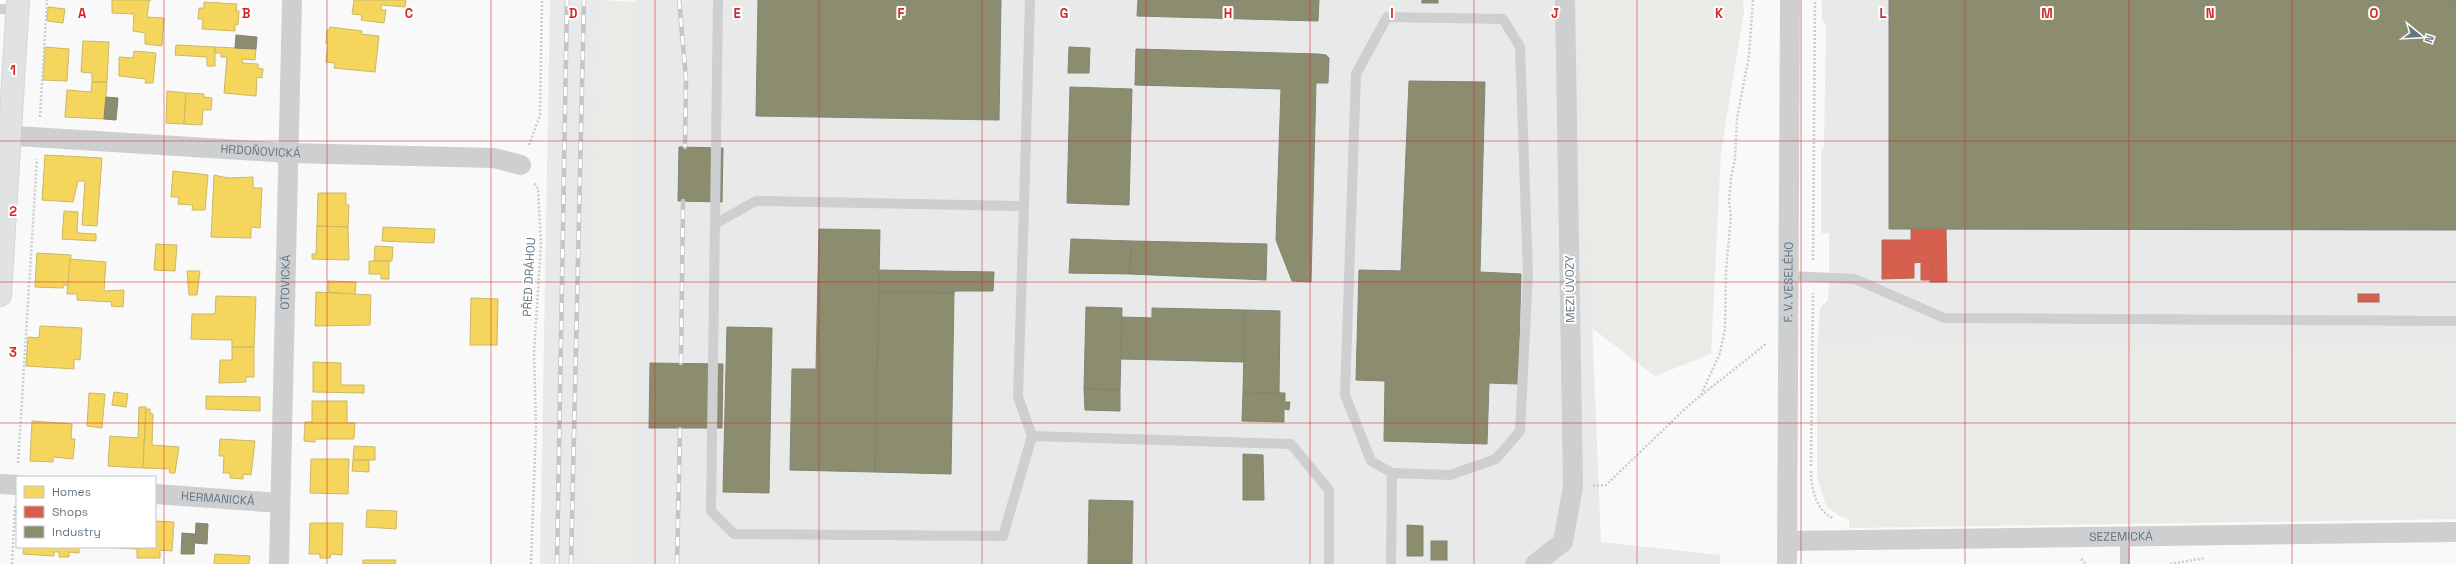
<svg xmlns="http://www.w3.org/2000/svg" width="2456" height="564" font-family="'Space Grotesk',sans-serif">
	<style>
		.built { fill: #e8e9e9 }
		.green { fill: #e8ebe6 }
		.homes { fill: #f6d55c; stroke: #cab868 }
		.shops { fill: #d6604d; stroke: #b4675d }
		.industry { fill: #8c8c6e; stroke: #808574 }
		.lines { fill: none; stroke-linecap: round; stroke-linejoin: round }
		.secondary-casing { stroke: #d5d6d7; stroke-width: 24 }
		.path { stroke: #cbcccd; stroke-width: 2.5; stroke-dasharray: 2 2; stroke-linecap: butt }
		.service { stroke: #cecfd0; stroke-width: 10 }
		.minor { stroke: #cecfd0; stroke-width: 20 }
		.secondary { stroke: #e1e2e2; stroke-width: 22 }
		.rail-casing { stroke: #c3c5c6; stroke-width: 4.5 }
		.rail { stroke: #fff; stroke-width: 3; stroke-dasharray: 9; stroke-linecap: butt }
		.grid { fill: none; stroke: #d62828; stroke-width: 1; stroke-opacity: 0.55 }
		.labels { text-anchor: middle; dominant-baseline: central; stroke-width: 4; stroke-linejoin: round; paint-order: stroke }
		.street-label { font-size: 12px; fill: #657683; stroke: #fff }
		.grid-label { font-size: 13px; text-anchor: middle; font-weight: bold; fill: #d62828; stroke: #fff; stroke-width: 4; stroke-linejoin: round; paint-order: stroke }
	</style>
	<rect width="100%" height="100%" fill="#f9f9f9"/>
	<!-- built -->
	<g class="built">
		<polygon points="550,0 600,0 589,564 540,564"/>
		<polygon points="635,0 1579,0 1601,542 1720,555 1720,564 635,564"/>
		<polygon points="1822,0 2456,0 2456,347 1820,343 1820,308 1828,300 1829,276 1829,233 1821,233 1821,152 1824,145 1826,25 1822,19"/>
	</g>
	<!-- green -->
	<g class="green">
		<polygon points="600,0 635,2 635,564 589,564"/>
		<polygon points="1579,0 1743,0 1744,12 1721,152 1711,354 1655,376 1592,328"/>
		<polygon points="1820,308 1820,343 2456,347 2456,519 1849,528 1849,519 1841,517 1826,506 1817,478 1817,354"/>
	</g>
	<!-- homes -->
	<g class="homes">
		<polygon points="112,0 151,0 149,1 147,17 164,18 162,46 145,44 145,33 133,31 134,14 112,13"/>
		<polygon points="354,0 406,0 405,7 381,5 381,10 386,10 384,23 361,20 362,15 352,14"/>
		<polygon points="204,2 237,4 236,11 239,11 238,25 235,24 235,31 202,29 203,19 198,19 199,8 204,8"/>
		<polygon points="48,7 65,9 63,23 47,21"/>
		<polygon points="330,27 362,31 361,34 379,36 375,72 334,68 335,63 326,62 328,43 326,43 327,30 329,30"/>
		<polygon points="83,41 109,42 107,82 92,82 92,73 81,72"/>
		<polygon points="176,45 215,47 215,66 207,66 207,57 175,55"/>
		<polygon points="45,47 69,49 67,81 43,80"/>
		<polygon points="215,47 256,49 255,60 243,59 242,63 258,64 258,68 263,69 262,78 257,77 256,96 224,93 227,57 221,57 221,53 215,53"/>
		<polygon points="134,51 156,53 153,83 145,83 146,79 119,76 119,57 133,58"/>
		<polygon points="92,82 107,82 104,119 65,117 67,90 91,92"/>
		<polygon points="167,91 186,93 184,124 166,123"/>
		<polygon points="186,93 204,94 204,97 212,98 211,110 203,110 202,125 184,124"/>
		<polygon points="45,155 102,158 97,226 82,225 85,181 78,181 73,202 42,200"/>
		<polygon points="173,171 208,175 205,210 192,210 193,205 178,204 179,197 171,197"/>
		<polygon points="214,175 228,178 253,177 253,188 262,188 260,228 251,227 251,238 211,237"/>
		<polygon points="318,193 346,193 346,205 349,205 348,227 317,226"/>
		<polygon points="64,211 78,212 77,233 96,234 96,241 62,239"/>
		<polygon points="317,226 348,227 349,260 312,259 312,254 316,254"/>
		<polygon points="383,227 435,229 434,243 382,241"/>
		<polygon points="156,244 177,245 175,271 154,270"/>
		<polygon points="375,246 393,247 392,261 374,261"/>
		<polygon points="37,253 71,255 68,286 64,285 63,288 35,287"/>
		<polygon points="70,259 106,262 104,291 124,290 123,307 111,306 112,302 77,300 77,294 67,294"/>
		<polygon points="369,261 389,261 389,279 381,279 381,274 369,274"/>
		<polygon points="187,271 200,271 197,295 189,295"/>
		<polygon points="328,281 356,282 355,295 328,292"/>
		<polygon points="316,292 371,295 370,325 315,326"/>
		<polygon points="216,296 256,297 254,347 232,347 232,340 191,339 192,314 215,314"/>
		<polygon points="471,298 498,299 497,345 470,345"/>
		<polygon points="40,326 82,328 80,360 74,359 74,369 26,366 28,337 39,338"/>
		<polygon points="232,347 254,347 254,377 246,377 246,382 219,383 220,360 232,360"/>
		<polygon points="313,362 341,363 341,385 364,385 364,393 313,392"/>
		<polygon points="114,392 128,394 126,407 112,405"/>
		<polygon points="89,393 105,394 102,428 87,426"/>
		<polygon points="206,396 260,397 260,411 206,409"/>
		<polygon points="312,401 347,401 347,423 355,423 354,439 315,439 315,442 304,441 305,422 312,422"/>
		<polygon points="139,407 146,407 143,468 108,466 110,436 138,438"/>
		<polygon points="146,409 150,409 150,413 153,414 152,445 179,447 175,473 170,473 169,469 143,468"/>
		<polygon points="32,421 72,424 71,439 75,439 73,459 53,457 53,462 30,461"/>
		<polygon points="220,439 255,441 251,475 243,474 243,479 230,478 230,473 223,473 224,456 219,456"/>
		<polygon points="354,446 375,447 375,460 353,460"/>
		<polygon points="311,459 349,459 348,494 310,493"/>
		<polygon points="353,460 369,460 369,472 352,471"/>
		<polygon points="367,510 397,511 396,529 366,527"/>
		<polygon points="156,521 174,522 172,551 160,550 160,558 137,558 137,547 155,547"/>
		<polygon points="310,523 343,523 342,555 331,554 330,558 320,558 320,554 309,554"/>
		<polygon points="24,547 79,547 79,553 69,552 69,557 59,557 59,552 54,552 54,556 23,554"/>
		<polygon points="102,547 137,547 137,549"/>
		<polygon points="215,554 250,556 249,564 214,564"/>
		<polygon points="363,560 396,560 395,564 363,564"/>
	</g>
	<!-- shops -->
	<g class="shops">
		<polygon points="1911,229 1946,229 1947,282 1930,282 1932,261 1914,263 1914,278 1882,279 1882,240 1911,240"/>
		<polygon points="1921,261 1932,261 1931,280 1921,280"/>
		<rect x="2358" y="294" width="21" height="8"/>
	</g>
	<!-- industry -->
	<g class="industry">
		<polygon points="758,0 1001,0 999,120 756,116"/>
		<polygon points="1138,0 1319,0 1318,21 1137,16"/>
		<rect x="1422" y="0" width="16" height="3"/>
		<polygon points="1889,0 2456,0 2456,230 1889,229"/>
		<polygon points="236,35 257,37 256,49 235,48"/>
		<polygon points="1069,47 1090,48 1089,73 1068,73"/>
		<polygon points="1136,49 1318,54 1326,55 1329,58 1328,83 1316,83 1311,282 1292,281 1276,240 1281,89 1135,85"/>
		<polygon points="1409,81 1485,82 1480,272 1521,274 1518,384 1489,383 1487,444 1384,441 1385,381 1356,380 1359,270 1401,271"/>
		<polygon points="1070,87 1132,89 1129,205 1067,203"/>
		<polygon points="106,97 118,98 116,120 104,119"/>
		<polygon points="679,147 723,148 722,202 678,201"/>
		<polygon points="819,229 880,230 875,472 790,470 792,369 816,369"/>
		<polygon points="1071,239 1131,241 1130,274 1069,273"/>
		<polygon points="1131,241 1267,244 1266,280 1130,274"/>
		<polygon points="879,270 994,272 993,291 955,291 954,293 879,292"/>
		<polygon points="879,292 954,293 951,474 875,472"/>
		<polygon points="1086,307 1122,308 1120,390 1084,389"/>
		<polygon points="1152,308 1245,310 1244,362 1121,359 1122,317 1152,318"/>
		<polygon points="1245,310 1280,311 1279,393 1243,392"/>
		<polygon points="727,327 772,328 769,493 723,492"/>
		<polygon points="650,363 723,364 722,428 649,428"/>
		<polygon points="1084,389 1120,390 1120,411 1085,410"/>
		<polygon points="1243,392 1285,393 1285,402 1290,402 1289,410 1284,409 1284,422 1242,421"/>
		<polygon points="1243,454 1263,455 1264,500 1243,500"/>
		<polygon points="1089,500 1133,501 1132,564 1088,564"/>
		<polygon points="196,523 208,524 207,544 195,543"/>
		<polygon points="1407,525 1423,526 1423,556 1407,556"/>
		<polygon points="182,533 195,534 194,554 181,554"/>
		<rect x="1431" y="541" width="16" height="19"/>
	</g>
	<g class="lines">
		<!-- secondary casing -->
		<g class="secondary-casing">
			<polyline id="secondary" points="0,295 18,0"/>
		</g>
		<!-- path -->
		<g class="path">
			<polyline points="40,117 47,0"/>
			<polyline points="529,145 540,115 542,0"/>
			<polyline points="1813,260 1815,0"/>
			<polyline points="1701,395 1720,353 1725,329 1726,271 1731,216 1729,202 1731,179 1735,158 1737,118 1749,56 1753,0"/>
			<polyline points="18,463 37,159"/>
			<polyline points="1811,466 1813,293"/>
			<path d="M1811,471c0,17 5,40 22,47"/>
			<polyline points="1593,486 1606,485 1689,405 1766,344"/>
			<polyline points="2081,559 2086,564"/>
			<polyline points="12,564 15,506"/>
			<polyline points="531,564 536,427 534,353 541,244 538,189 534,182"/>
			<polyline points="2170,564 2205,558"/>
		</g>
		<!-- service -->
		<g class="service">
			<polyline points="0,9 17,10"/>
			<polygon points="1387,17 1503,19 1520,47 1528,274 1520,431 1496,459 1450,475 1392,473 1371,461 1345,395 1356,74"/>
			<polyline points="1024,206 1030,0"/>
			<polyline points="715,224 756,201 1024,206 1018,397 1032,436 1003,536 734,534 711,511 718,0"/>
			<polyline points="1788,276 1855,279 1944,318 2456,321"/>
			<polyline points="1032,436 1291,444 1329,490 1329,564"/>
			<polyline points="2125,537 2125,564"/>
			<polyline points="1391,564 1392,473"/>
		</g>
		<!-- minor -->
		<g class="minor">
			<path id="s1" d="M0,135l289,18 205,5 27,7"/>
			<polyline points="0,484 17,485"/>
			<path id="s2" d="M155,494l125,9"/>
			<path id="s3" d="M1787,541l669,-9"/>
			<path id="s4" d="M279,564l13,-564"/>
			<polyline points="1535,564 1563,542 1573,487 1565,0"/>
			<path id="s5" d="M1787,564l3,-564"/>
		</g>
		<!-- secondary -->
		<use href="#secondary" class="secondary"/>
		<!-- rail casing -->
		<g class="rail-casing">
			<g id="rail">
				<polyline points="679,0 686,79 685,147"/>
				<polyline points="681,363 683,201"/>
				<polyline points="557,564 567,0"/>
				<polyline points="571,564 584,0"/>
				<polyline points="677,564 680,429"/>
			</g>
		</g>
		<!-- rail -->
		<use href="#rail" class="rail"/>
	</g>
	<!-- grid -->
	<path class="grid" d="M164,0v564M327,0v564M491,0v564M655,0v564M819,0v564M982,0v564M1146,0v564M1310,0v564M1474,0v564M1637,0v564M1801,0v564M1965,0v564M2129,0v564M2292,0v564M0,141h2456M0,282h2456M0,423h2456"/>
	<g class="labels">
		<!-- street labels -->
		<g class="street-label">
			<text stroke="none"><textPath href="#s1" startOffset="261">HRDOŇOVICKÁ</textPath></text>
			<text transform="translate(529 277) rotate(-87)">PŘED DRÁHOU</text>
			<text stroke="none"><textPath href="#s4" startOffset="282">OTOVICKÁ</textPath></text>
			<text stroke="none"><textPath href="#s5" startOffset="282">F. V. VESELÉHO</textPath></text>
			<text transform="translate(1570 289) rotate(-91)">MEZI ÚVOZY</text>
			<text stroke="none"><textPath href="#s2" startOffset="63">HERMANICKÁ</textPath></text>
			<text stroke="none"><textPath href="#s3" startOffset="334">SEZEMICKÁ</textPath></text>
		</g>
	</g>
	<g class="grid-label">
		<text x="82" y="18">A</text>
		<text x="246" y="18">B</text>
		<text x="409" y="18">C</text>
		<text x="573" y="18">D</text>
		<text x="737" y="18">E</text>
		<text x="901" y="18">F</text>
		<text x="1064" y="18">G</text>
		<text x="1228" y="18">H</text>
		<text x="1392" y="18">I</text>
		<text x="1555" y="18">J</text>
		<text x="1719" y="18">K</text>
		<text x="1883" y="18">L</text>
		<text x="2047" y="18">M</text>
		<text x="2210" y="18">N</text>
		<text x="2374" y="18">O</text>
		<text x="13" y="75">1</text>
		<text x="13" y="216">2</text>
		<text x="13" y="357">3</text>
	</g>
	<!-- legend -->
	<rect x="16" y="476" width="140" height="72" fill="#ffffff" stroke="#c1c8cd"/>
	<rect x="24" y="486" width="20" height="12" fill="#f6d55c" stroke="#c1c8cd"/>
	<text x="52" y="496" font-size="12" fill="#657683">Homes</text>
	<rect x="24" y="506" width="20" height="12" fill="#d6604d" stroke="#c1c8cd"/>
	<text x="52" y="516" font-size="12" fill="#657683">Shops</text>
	<rect x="24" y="526" width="20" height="12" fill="#8c8c6e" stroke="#c1c8cd"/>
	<text x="52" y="536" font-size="12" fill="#657683">Industry</text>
	<!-- north arrow -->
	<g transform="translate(2420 36) rotate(108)" stroke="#ffffff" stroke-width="3" paint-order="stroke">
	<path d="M0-3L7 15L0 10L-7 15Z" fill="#657683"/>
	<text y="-6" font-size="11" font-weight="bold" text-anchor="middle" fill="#657683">N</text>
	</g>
</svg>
